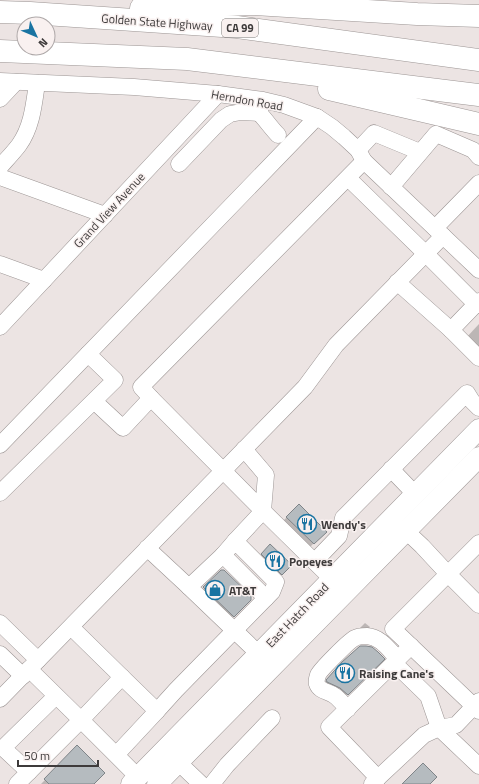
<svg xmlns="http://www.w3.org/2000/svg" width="479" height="784" font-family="'Titillium Web',sans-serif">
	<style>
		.shadow { fill: #0003 }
		.building { fill: #b5bbbf; stroke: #7f8488 }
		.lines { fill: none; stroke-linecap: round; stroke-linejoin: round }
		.minor-casing { stroke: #9c9594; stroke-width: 17 }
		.major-casing { stroke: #9c9594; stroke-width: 21 }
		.highway-casing { stroke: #9c9594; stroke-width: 23 }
		.minor { stroke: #fff; stroke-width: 16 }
		.major { stroke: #fff; stroke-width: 20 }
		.highway { stroke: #fff; stroke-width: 22 }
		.labels { text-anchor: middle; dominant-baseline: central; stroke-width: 3; stroke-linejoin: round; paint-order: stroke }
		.shield { fill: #f9f1f0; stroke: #767271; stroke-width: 1 }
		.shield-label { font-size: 11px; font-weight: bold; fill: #3e3b3b }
		.street-label { font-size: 12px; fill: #3e3b3b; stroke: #f9f1f0 }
		.poi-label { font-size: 12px; font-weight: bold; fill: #3e3b3b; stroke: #f9f1f0; text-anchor: start }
	</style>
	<rect width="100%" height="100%" fill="#ece4e3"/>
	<!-- shadow -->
	<g class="shadow">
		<polygon points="479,324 479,350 465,339"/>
		<polygon points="299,505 325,532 308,549 281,523"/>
		<polygon points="264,551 291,565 276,580 256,561"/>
		<polygon points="222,571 250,599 227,622 198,594"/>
		<polygon points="365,623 370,627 362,635 353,635"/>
		<polygon points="383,659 339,702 320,687 337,669"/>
		<polygon points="77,747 93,784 41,784"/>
	</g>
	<!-- building -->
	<g class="building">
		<polygon points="299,504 327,532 314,544 286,517"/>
		<polygon points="270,544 292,565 282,575 261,554"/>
		<polygon points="221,570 224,570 251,596 251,600 234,617 203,587"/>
		<polygon points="360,646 366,646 372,647 378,652 385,659 348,695 340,688 327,682 326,680 342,662"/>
		<polygon points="77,745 105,773 94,784 49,784 44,779"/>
		<polygon points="423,763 437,777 430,784 402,784"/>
	</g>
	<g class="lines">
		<!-- minor casing -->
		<g class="minor-casing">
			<g id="minor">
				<polyline points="0,81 134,87 218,94 263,100 284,105 317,117 332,127 344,137 358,150 364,161 479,270"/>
				<polyline points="0,99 16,82"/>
				<path d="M262,103l-3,10c7,7 12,15 19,22"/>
				<polyline points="358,150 374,133 420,152"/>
				<polyline points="179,164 221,120 230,114 241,112 259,113"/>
				<path d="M0,167c6,-7 13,-14 19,-22 13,-18 15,-41 18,-62"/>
				<polyline points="0,177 105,215"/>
				<polyline points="348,178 425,253 476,304 479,305"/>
				<polyline points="391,187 436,134 473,150 479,157"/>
				<polyline points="435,228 479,183"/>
				<polyline points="0,264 44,280"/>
				<polyline points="397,282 451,330"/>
				<polyline points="479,301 451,330 479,358"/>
				<polyline points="0,327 218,94"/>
				<polyline points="151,398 141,387 364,161"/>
				<polyline points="95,402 123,428 151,398 263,511 266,475 244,449"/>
				<polyline points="0,445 317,117"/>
				<polyline points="391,469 415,494"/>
				<polyline points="0,493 115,380 88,354"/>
				<polyline points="406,531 422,546 448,574 479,605"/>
				<polyline points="235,541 263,511 332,579"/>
				<polyline points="479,543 393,629 479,711"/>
				<polyline points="147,548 189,587"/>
				<polyline points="315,561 339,536 343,518 467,393 472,401 479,408"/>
				<polyline points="0,623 38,660"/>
				<polyline points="71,627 122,677"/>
				<polyline points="0,654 23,676"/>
				<polyline points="259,654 189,587 223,555 266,598"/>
				<polyline points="394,663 428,696 439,728 479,766"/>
				<polyline points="0,699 305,387 336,345 443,236"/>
				<path d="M348,709c-4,-4 -9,-10 -13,-13 -6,-5 -15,-4 -18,-12 -1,-2 0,-6 1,-9 2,-5 32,-35 37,-37 3,-2 8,-2 12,-2 14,1 22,14 31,23"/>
				<polyline points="157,711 176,690 272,592 276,582 235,541 223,555"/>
				<polyline points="116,755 157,711 122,677 81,720 138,777"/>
				<polyline points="178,762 201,784"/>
				<polyline points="29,772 3,748 56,696"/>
				<polyline points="378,778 424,735 439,728 456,725 479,701"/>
				<polyline points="17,784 81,720 29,669"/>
				<polyline points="212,784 227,765 272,718"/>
				<polyline points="372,784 378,778 329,727 411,646"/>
			</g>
		</g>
		<!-- major casing -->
		<g class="major-casing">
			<g id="major">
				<polyline points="131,784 479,429"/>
				<path d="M157,784c107,-109 215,-218 322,-327"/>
			</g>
		</g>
		<!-- highway casing -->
		<g class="highway-casing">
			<g id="highway">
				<polyline points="141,8 253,4 417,14 479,16"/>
				<polyline points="0,12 30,13 237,27 479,60"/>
				<polyline points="0,51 187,59 479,95"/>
				<polyline points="329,89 479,124"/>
			</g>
		</g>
		<!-- minor -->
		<use href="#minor" class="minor"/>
		<!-- major -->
		<use href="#major" class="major"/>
		<!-- highway -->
		<use href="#highway" class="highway"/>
	</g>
	<!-- icons -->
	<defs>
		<g id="restaurant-ring" transform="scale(1)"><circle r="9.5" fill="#f9f1f0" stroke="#1974a2" stroke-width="1.5"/><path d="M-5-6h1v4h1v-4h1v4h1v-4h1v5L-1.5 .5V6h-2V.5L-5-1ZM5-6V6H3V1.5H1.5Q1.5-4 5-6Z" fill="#1974a2"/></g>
		<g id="shop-ring" transform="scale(1)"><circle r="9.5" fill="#f9f1f0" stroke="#1974a2" stroke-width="1.5"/><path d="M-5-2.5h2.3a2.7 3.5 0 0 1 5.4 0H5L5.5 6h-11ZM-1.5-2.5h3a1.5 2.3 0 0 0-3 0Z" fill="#1974a2"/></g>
	</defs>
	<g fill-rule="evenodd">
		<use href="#restaurant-ring" x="307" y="524"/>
		<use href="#restaurant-ring" x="275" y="561"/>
		<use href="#shop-ring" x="215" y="590"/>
		<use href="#restaurant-ring" x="345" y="673"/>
	</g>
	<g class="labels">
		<!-- shield labels -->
		<rect class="shield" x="222" y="19" width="36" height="18" rx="3"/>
		<g class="shield-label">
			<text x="240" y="28">CA 99</text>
		</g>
		<!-- street labels -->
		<g class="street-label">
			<text transform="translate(157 22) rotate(4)">Golden State Highway</text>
			<text transform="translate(247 100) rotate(10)">Herndon Road</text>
			<text transform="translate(109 210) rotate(-47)">Grand View Avenue</text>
			<text transform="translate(297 615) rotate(-46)">East Hatch Road</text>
		</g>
		<!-- poi labels -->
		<g class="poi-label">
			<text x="321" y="524">Wendy's</text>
			<text x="289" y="561">Popeyes</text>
			<text x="229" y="590">AT&amp;T</text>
			<text x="359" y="673">Raising Cane's</text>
		</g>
	</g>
	<!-- north arrow -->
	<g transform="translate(36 36) rotate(134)"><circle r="19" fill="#f9f1f0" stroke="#aea8a8"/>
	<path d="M0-3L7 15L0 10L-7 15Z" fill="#1974a2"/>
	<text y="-6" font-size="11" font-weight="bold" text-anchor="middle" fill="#3e3b3b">N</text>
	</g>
	<!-- scale -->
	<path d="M18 760v6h80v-6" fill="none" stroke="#3e3b3b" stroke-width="2"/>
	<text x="24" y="760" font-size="12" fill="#3e3b3b" stroke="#f9f1f0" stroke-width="3" paint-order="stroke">50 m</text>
</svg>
